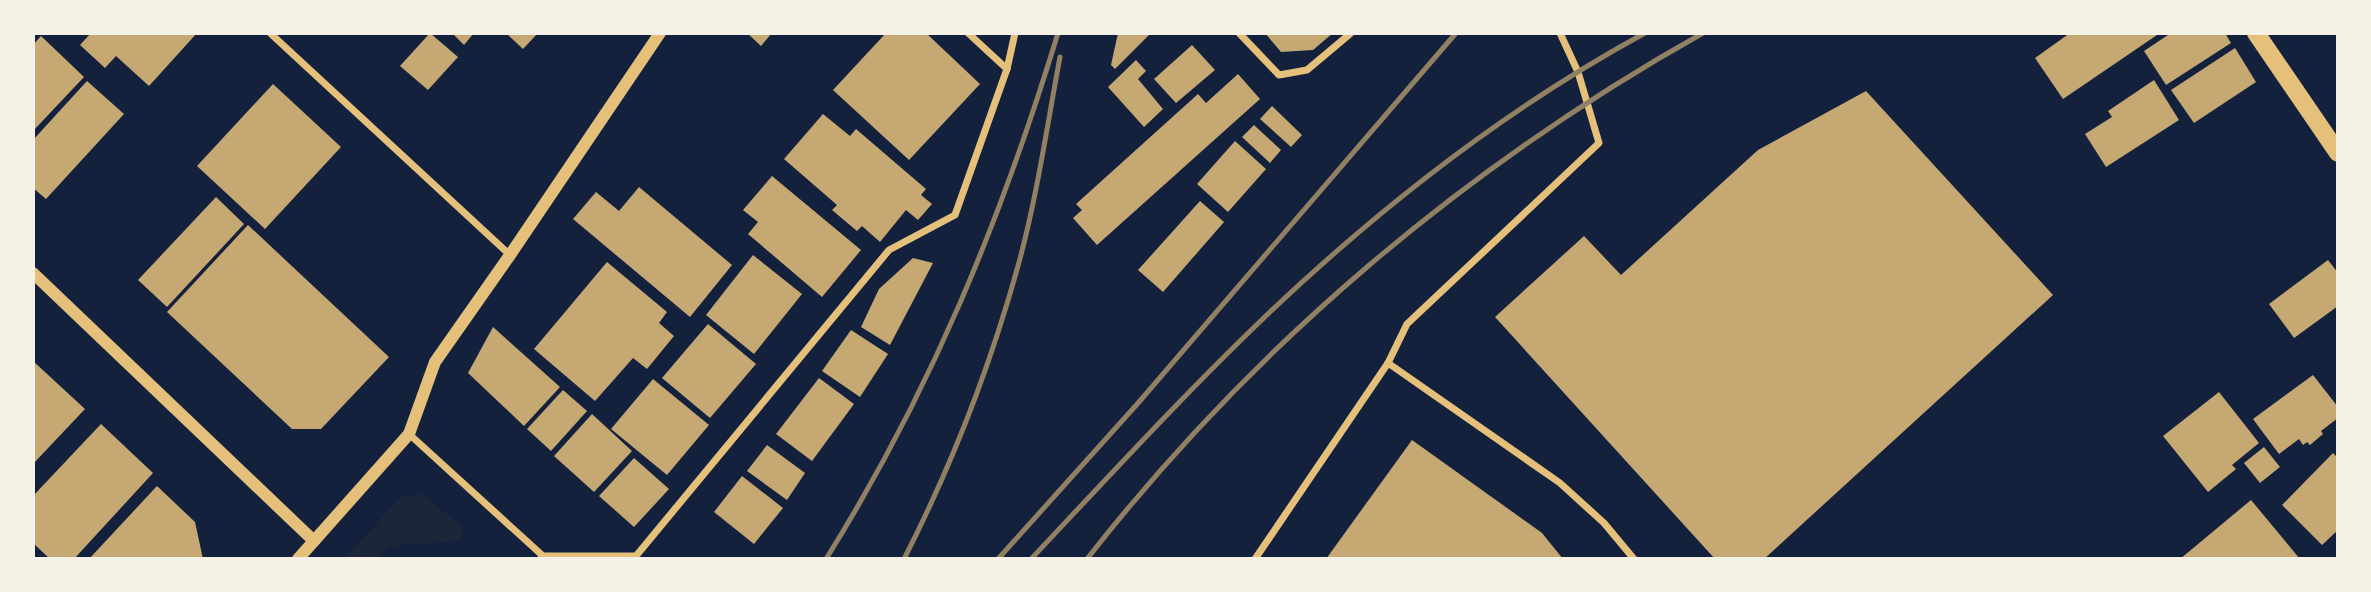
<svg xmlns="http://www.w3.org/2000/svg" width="2371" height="592" font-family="Georgia,serif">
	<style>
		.green { fill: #1d2539 }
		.building { fill: #c6a872 }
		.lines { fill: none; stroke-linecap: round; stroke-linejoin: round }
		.minor { stroke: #e5c07b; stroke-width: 7 }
		.tertiary { stroke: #e5c07b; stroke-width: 12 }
		.primary { stroke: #e5c07b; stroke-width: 18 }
		.rail { stroke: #918062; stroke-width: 5 }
	</style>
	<rect width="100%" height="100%" fill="#14213d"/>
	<!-- green -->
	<polygon class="green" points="422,494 464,528 460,541 389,546 377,559 344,559 401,497"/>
	<!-- building -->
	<g class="building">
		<polygon points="91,33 197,33 149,86 116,56 105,68 80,45"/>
		<polygon points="430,33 458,57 428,90 400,66"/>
		<polygon points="452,33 474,33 464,45"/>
		<polygon points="506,33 538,33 523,49"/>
		<polygon points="747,33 772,33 761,46"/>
		<polygon points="886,33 926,33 980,84 909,160 833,90"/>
		<polygon points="1118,33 1151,33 1115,69 1111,65"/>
		<polygon points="1265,33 1333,33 1313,50 1281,52"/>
		<polygon points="2070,33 2160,33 2063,99 2035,58"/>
		<polygon points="2171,33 2225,33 2231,43 2166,85 2144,51"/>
		<polygon points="41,36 84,77 33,131 33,45"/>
		<polygon points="1192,45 1215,70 1176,103 1154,79"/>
		<polygon points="2235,48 2256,82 2194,123 2171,90"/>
		<polygon points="1136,60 1146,71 1138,79 1163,109 1144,127 1108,87"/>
		<polygon points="1238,74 1260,99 1097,245 1073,218 1082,210 1076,204 1198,94 1206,103"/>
		<polygon points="2154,80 2179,120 2106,167 2085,134 2112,117 2108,111"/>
		<polygon points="87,81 124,114 46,199 33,188 33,140"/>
		<polygon points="273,84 341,147 265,229 197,166"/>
		<polygon points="1866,91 2053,295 1764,559 1715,559 1495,317 1584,236 1621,275 1758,150"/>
		<polygon points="1272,106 1302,135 1291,147 1260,119"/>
		<polygon points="823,114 850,136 856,129 926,189 921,195 932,204 918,220 906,210 880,242 862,226 857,231 832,210 837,205 784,159"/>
		<polygon points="1254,125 1281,150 1270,163 1242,137"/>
		<polygon points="1235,141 1266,169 1228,212 1197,184"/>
		<polygon points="772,176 861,250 822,297 748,234 758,222 743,210"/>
		<polygon points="639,187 732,265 690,317 573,219 596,192 619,211"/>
		<polygon points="216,197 244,224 167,307 138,280"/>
		<polygon points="1200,201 1224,222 1163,292 1138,270"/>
		<polygon points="248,225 389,357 321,429 292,429 167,312"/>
		<polygon points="753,255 802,294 754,354 706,315"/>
		<polygon points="913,258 933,263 890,345 861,327 879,289"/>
		<polygon points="2328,260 2338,273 2338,306 2294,338 2269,304"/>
		<polygon points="607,262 667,312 659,323 674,336 647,369 633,358 595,401 534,349"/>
		<polygon points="708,324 756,364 710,418 662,378"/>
		<polygon points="493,327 560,387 524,426 468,373"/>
		<polygon points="851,330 888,354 860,397 822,371"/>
		<polygon points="33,361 85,409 33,464"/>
		<polygon points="2313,375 2338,407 2338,418 2321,431 2323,434 2310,445 2307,442 2303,445 2299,439 2279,454 2253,419"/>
		<polygon points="819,378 854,404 812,461 776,434"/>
		<polygon points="653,379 709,425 667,475 611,429"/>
		<polygon points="563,390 587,411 551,451 527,429"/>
		<polygon points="2219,392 2259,443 2232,465 2236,469 2208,492 2163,436"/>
		<polygon points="592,414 632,451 594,492 554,456"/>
		<polygon points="101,424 153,473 74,559 50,559 33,543 33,496"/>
		<polygon points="1412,440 1542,533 1563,559 1326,559"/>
		<polygon points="767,445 805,473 787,500 747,471"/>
		<polygon points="2264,447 2280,467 2260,483 2244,463"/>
		<polygon points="2333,453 2338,458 2338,530 2322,545 2282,505"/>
		<polygon points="634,458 669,489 634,527 599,496"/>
		<polygon points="742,476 783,508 754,544 714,512"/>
		<polygon points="157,486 195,522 203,559 89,559"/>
		<polygon points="2251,500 2300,559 2180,559"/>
	</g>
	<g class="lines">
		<!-- minor -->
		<g class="minor">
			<polyline points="270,33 510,255"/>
			<polyline points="968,33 1007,69"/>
			<polyline points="1239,33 1279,75 1307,70 1351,33"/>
			<polyline points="1388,363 1560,483 1604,523 1634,559"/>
			<polyline points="409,434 543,556 541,558"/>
			<polyline points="543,556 636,556 889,250 955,215 1007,69 1015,33"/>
			<polyline points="1255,559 1388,363 1407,324 1599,143 1578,72 1560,33"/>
		</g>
		<!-- tertiary -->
		<g class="tertiary">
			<polyline points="33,273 314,541"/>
			<polyline points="298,559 409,434 435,362 510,255 660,33"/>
		</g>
		<!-- primary -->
		<polyline class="primary" points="2256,33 2338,153"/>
		<!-- rail -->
		<g class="rail">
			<path d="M826,559c104,-166 175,-339 232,-526"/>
			<path d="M904,559c48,-94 86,-192 114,-293 19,-69 29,-140 42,-209"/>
			<polyline points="998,559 1139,402 1456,33"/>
			<path d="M1031,559c79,-84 157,-169 240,-248 112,-106 238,-204 374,-278"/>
			<path d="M1087,559c168,-215 379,-393 616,-526"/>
		</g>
	</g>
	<!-- border -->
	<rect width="2371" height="592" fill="none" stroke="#f6f1e7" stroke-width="70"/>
</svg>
